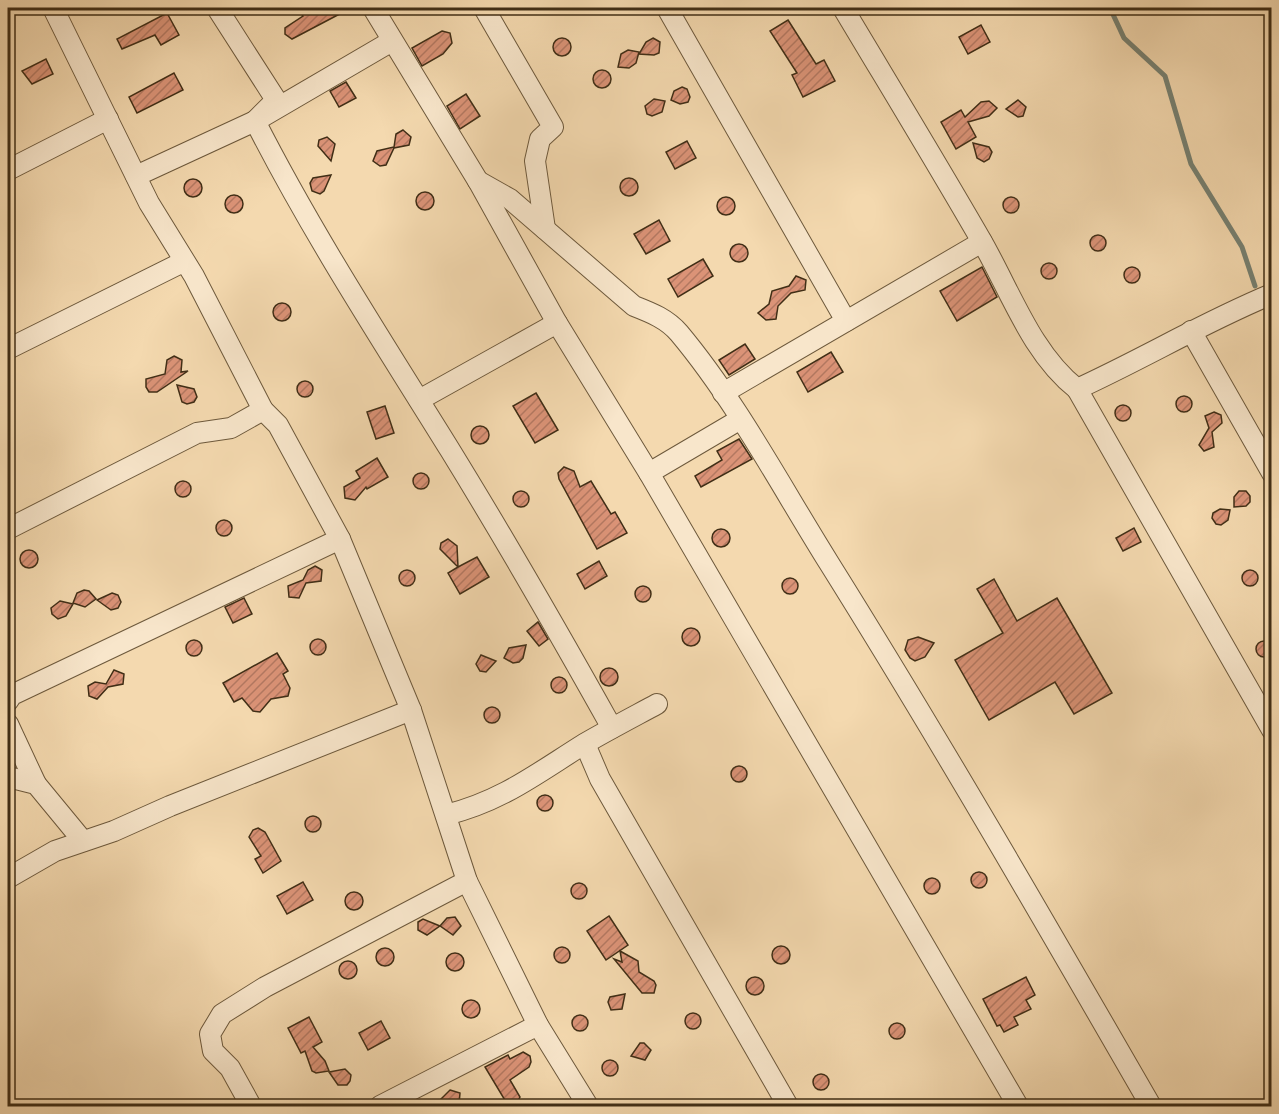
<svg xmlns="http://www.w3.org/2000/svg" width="1279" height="1114" font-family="'IM FELL DW Pica',serif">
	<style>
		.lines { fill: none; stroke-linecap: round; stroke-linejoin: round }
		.stream { stroke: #778172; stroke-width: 5 }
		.building { fill: url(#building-hatch); stroke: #402e16; stroke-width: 1.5 }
		.minor-casing { stroke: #6d593c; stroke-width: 22 }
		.minor { stroke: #f8e6cb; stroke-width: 20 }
	</style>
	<defs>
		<pattern id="building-hatch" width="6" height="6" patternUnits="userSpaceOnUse" patternTransform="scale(1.5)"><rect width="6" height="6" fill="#db9377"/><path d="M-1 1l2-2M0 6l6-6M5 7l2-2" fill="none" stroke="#b37861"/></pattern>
	</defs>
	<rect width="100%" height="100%" fill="#f4d9af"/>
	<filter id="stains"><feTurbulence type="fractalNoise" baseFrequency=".00333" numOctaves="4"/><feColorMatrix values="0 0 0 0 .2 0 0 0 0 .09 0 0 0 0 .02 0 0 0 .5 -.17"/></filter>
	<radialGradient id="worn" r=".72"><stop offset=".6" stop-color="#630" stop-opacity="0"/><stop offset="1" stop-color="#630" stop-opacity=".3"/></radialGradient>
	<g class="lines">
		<!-- stream -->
		<polyline class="stream" points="1110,8 1124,38 1165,76 1191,164 1242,247 1255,286"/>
	</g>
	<!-- building -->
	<g class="building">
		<polygon points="298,8 351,8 292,39 285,34 285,28 303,16"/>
		<polygon points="167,13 179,35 161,45 155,35 122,49 117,39"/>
		<polygon points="788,20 816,64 824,60 835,81 803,97 792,75 797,73 770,31"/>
		<polygon points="981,25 990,42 968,54 959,37"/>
		<polygon points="442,31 450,33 452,43 443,54 422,66 412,48"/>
		<polygon points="653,38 660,42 659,53 654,55 639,54 646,42"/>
		<circle cx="562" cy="47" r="9"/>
		<polygon points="628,50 639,52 636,63 629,68 618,67 621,54"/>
		<polygon points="46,59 53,74 32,84 22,71"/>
		<circle cx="602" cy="79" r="9"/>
		<polygon points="174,73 183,90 137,113 129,97"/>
		<polygon points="346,82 356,98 339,107 330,91"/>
		<polygon points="682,87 687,89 690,97 688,102 680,104 671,100 674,91"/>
		<polygon points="466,94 480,116 460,129 447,106"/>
		<polygon points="654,99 665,101 662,112 652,116 647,114 645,106"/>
		<polygon points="1018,100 1026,107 1023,116 1018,117 1006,109"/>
		<polygon points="989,101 997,108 989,116 968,122 976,137 956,149 941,122 961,110 965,117 981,102"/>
		<polygon points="403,130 411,137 409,145 394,148 386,165 380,166 373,161 377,151 394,147 396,134"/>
		<polygon points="327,137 335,144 331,161 318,146 319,140"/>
		<polygon points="687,141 696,158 675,169 666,152"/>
		<polygon points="973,143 989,147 992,152 989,159 984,162 977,158"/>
		<polygon points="331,175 324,191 320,194 312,191 310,183 313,178"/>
		<circle cx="629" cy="187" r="9"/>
		<circle cx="193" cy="188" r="9"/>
		<circle cx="425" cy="201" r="9"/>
		<circle cx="234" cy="204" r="9"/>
		<circle cx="1011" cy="205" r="8"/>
		<circle cx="726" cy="206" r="9"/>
		<polygon points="659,220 670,241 646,254 634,234"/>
		<circle cx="1098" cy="243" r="8"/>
		<circle cx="739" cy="253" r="9"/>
		<polygon points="703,259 713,276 678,297 668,279"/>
		<circle cx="1049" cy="271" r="8"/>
		<circle cx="1132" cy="275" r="8"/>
		<polygon points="982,267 997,297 957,321 940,291"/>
		<polygon points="796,276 806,280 805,290 791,293 778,306 776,319 766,320 758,313 769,304 772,291 789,286"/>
		<circle cx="282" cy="312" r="9"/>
		<polygon points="745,344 755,359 729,375 719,360"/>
		<polygon points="831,352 843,372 808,392 797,372"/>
		<polygon points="174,356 182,360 181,372 188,371 157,392 149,392 146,387 146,379 165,374 167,360"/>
		<circle cx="305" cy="389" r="8"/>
		<polygon points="177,385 194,389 197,397 194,402 187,404 182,402"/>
		<polygon points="536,393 558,430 535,443 513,406"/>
		<circle cx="1184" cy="404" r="8"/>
		<circle cx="1123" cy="413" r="8"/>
		<polygon points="385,406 394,433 376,439 367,412"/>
		<polygon points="1214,412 1221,415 1222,423 1212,432 1214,447 1204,451 1199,445 1209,428 1205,416"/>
		<circle cx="480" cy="435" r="9"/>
		<polygon points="739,439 752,459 701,487 695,476 722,460 717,451"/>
		<polygon points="377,458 388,477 367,489 366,487 355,500 345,498 344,487 360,478 356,471"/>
		<polygon points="564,467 574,471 580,487 591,481 611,514 615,512 627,533 597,549 559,479 558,473"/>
		<circle cx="421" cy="481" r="8"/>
		<circle cx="183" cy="489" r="8"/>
		<circle cx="521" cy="499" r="8"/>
		<polygon points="1239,491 1246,491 1250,496 1250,502 1246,506 1234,507 1234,497"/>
		<polygon points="1220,509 1230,510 1228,520 1221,525 1216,524 1212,518 1213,513"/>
		<circle cx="224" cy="528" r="8"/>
		<polygon points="1134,528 1141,542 1123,551 1116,538"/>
		<circle cx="721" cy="538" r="9"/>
		<polygon points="448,539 457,546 458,567 477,557 489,577 460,594 448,573 458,567 440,549 441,543"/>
		<circle cx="29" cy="559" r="9"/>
		<polygon points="599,561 607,576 585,589 577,574"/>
		<polygon points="315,566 322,570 321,581 306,583 299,598 289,597 288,586 303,580 308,570"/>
		<circle cx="407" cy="578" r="8"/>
		<circle cx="1250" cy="578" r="8"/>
		<circle cx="790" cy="586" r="8"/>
		<polygon points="994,579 1017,621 1057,598 1112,693 1074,714 1055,682 989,720 955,660 1003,633 977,589"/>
		<circle cx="643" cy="594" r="8"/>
		<polygon points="84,590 89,591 96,599 85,607 73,603 77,593"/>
		<polygon points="112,593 118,595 121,602 118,608 111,610 97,600"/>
		<polygon points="244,598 252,614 233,623 225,607"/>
		<polygon points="60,601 73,604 66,616 58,619 52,614 51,608"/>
		<polygon points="538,622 548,639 539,646 527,631"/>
		<circle cx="691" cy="637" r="9"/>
		<polygon points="918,637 934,643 925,657 915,661 910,658 905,650 908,640"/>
		<circle cx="318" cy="647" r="8"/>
		<circle cx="194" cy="648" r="8"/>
		<circle cx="1264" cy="649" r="8"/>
		<polygon points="526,645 523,658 519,662 513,663 504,658 509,648"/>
		<polygon points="277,653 288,671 283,674 290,688 288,696 271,699 260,712 253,711 242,698 234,702 223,683"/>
		<polygon points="481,655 496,661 486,672 480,671 476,664"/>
		<circle cx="609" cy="677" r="9"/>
		<polygon points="114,670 124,674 123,684 108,687 97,699 89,696 88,686 95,682 106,684"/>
		<circle cx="559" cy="685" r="8"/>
		<circle cx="492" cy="715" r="8"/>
		<circle cx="739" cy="774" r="8"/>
		<circle cx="545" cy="803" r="8"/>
		<circle cx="313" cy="824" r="8"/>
		<polygon points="258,828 265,832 281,861 263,873 255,859 261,856 249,837 253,830"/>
		<circle cx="979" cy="880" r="8"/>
		<circle cx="932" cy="886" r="8"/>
		<polygon points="303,882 313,900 287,914 277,896"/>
		<circle cx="579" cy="891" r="8"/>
		<circle cx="354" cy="901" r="9"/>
		<polygon points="609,916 628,945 606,960 587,931"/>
		<polygon points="455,917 461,926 453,935 440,926 427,935 418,930 418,922 423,919 440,926 447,918"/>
		<circle cx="781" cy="955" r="9"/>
		<circle cx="562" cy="955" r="8"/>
		<circle cx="385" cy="957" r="9"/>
		<polygon points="620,951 638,961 639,972 654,981 656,985 654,993 642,993 614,959 622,962"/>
		<circle cx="455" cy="962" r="9"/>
		<circle cx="348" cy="970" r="9"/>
		<polygon points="1026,977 1035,995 1026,1000 1031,1009 1014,1017 1018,1025 1004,1032 1000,1025 997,1026 983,999"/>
		<circle cx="755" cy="986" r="9"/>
		<polygon points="625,994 622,1009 611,1010 608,1002 610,997"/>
		<circle cx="471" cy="1009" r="9"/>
		<circle cx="693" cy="1021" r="8"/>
		<circle cx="580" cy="1023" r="8"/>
		<polygon points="309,1017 322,1042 313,1047 325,1061 329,1071 316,1073 312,1071 305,1051 301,1053 288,1028"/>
		<polygon points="381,1021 390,1038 368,1050 359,1033"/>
		<circle cx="897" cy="1031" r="8"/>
		<polygon points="640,1043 644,1043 651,1050 645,1060 631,1056"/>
		<polygon points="523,1052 530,1056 531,1062 529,1067 510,1080 520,1097 516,1104 510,1105 506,1102 485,1067 508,1055 510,1059"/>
		<circle cx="610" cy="1068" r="8"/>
		<polygon points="345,1069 351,1075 350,1081 347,1085 338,1085 329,1072"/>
		<circle cx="821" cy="1082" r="8"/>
		<polygon points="450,1090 460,1093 459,1104 433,1107"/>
	</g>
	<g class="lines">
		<!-- minor casing -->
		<g class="minor-casing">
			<g id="minor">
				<polyline points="53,8 149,203 194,276 263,410 278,425 340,539 411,710 467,881 538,1025 588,1106"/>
				<path d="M217,8l59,92 -21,21c58,114 128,221 195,329 56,91 110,185 162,278"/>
				<polyline points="373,8 478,181 557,323 649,473 1018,1106"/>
				<polyline points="484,8 553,127 540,139 535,161 545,229"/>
				<polyline points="667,8 846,321"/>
				<path d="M843,8c46,77 93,154 138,232 29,50 50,113 96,149 66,-30 127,-67 195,-95"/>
				<polyline points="8,170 108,119"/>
				<polyline points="136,176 255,121 392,41"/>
				<path d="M478,181l32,18 124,107c18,7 33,13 45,27 57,68 103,155 150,230 112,179 217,361 322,543"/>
				<polyline points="1191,331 1272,473"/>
				<polyline points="8,349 183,262"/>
				<polyline points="1077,389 1272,730"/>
				<polyline points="723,393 982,242"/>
				<polyline points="419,400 557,323"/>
				<polyline points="649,473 739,420"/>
				<polyline points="8,529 197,433 231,428 263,410"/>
				<polyline points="8,701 12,695 340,539"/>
				<polyline points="8,724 36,784"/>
				<polyline points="585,744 600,779 788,1106"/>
				<polyline points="8,777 36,784 83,841"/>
				<path d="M446,815c56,-14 90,-41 138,-71 24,-14 49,-27 73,-40"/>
				<polyline points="8,878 55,851 114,831 170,806 411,710"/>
				<polyline points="251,1106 230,1068 213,1051 210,1034 222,1014 265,987 467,881"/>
				<polyline points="380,1106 538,1025"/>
			</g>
		</g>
		<!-- minor -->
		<use href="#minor" class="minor"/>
	</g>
	<!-- margin -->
	<rect width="1279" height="1114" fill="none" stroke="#f4d9af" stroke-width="30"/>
	<rect x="9" y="9" width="1261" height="1096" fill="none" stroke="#402e16" stroke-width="3"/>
	<rect x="15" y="15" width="1249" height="1084" fill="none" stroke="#402e16" stroke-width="1.5"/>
	<rect width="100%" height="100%" filter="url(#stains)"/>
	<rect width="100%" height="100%" fill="url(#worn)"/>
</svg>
